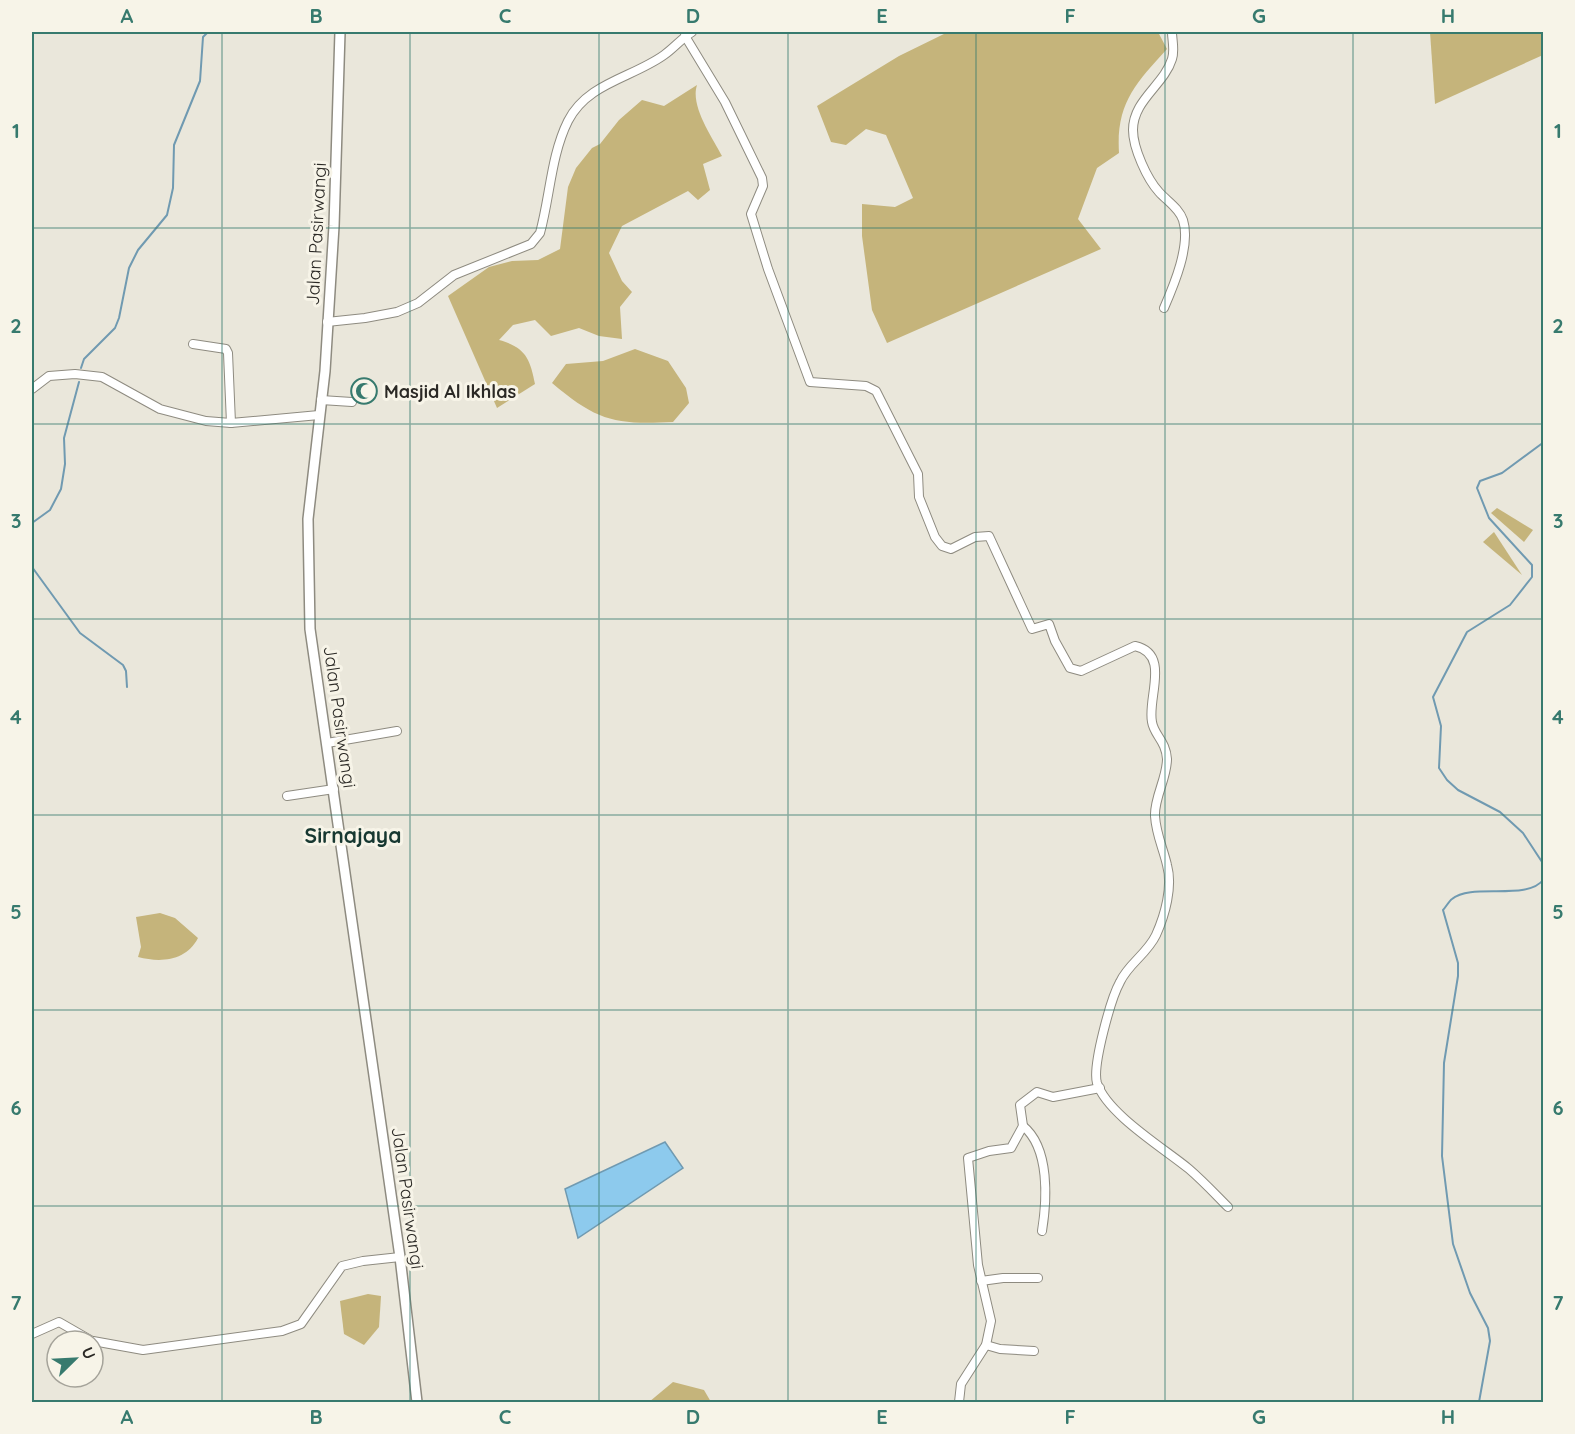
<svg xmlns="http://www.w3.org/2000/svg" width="1575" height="1434" font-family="Quicksand,sans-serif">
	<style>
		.green { fill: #c5b47b }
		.water { fill: #8dcaed; stroke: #709ab1; stroke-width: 1.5 }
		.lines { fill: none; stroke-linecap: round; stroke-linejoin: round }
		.stream { stroke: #709ab1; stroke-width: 2 }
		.minor-casing { stroke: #8e8b80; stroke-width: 10 }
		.tertiary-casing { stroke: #8e8b80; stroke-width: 12 }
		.minor { stroke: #fff; stroke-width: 8 }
		.tertiary { stroke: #fff; stroke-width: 9 }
		.grid { fill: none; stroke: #377a6e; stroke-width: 1.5; stroke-opacity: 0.55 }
		.labels { text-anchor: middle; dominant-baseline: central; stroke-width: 6; stroke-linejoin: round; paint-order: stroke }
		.street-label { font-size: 18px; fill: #2b2925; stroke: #f7f4e8 }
		.poi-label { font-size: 18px; font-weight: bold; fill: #2b2925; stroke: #f7f4e8; text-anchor: start }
		.quarter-label { font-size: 21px; font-weight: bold; fill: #173831; stroke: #f7f4e8 }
		.neatline { fill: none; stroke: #377a6e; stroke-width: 2 }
		.grid-label { font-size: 20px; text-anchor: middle; font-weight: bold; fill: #377a6e }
	</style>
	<rect width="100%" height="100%" fill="#eae7db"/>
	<!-- green -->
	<g class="green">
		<path d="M948,32h210l9,17c-32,35 -51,55 -48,104l-22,15 -19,51 23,30 -214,94 -15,-33 -10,-74v-32l33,3 18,-9 -27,-63 -20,-6 -20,16 -15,-3 -14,-36 82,-50z"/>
		<polygon points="1430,32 1543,32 1543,55 1435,104"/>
		<path d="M697,85c-7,21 15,52 25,71l-19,8 7,26 -12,10 -10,-9 -66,35 -13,27 13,28 10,11 -12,15 2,32 -23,-3 -20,-8 -28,8 -16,-16 -22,5 -14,15c26,7 31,18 36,44l-38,24 -49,-112 41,-29 23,-6 26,-1 22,-11 8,-62 8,-19 16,-20 8,-4 19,-24 23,-20 22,6z"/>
		<path d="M635,349l33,12 18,27 3,15 -16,19c-58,3 -76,-1 -121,-39l14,-19 37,-3z"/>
		<polygon points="1497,508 1533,530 1524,542 1491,513"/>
		<polygon points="1494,532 1522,575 1483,542"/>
		<path d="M160,913l15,5 23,20c-12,23 -37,25 -60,19l3,-10 -5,-30z"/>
		<polygon points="368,1294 381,1296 379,1327 364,1345 344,1334 340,1301"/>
		<polygon points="673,1382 704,1390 711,1402 649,1402"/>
	</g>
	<!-- water -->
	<polygon class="water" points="665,1142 683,1168 578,1238 565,1189"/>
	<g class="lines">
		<!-- stream -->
		<g class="stream">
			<polyline points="81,368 84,359 115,328 119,318 129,268 138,250 167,215 173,188 174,145 200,81 203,37 208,32"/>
			<polyline points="1544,442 1502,473 1480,481 1477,488 1489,518 1532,565 1532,577 1510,605 1467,632 1433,697 1441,726 1439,768 1447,780 1458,790 1500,812 1523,833 1544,865"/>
			<polyline points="32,523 50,510 61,489 65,464 64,438 79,382"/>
			<polyline points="32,567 80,633 123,665 126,671 127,687"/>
			<path d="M1479,1402l11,-61 -2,-13 -18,-35 -17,-49 -11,-88 2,-93 14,-87v-13l-15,-53c3,-3 6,-9 9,-11 20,-17 75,3 92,-20"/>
		</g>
		<!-- minor casing -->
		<g class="minor-casing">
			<g id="minor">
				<path d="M685,36l40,66 37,76 1,8 -12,28 17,55 42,113 56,4 10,5 42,83 1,23 16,40 7,9 9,3 24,-12 14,-1 43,93 17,-5 6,17 15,27 11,3 54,-25c36,8 12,52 17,76 2,13 14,19 15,37 0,19 -13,39 -12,57 1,18 8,32 12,49 6,22 -2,50 -11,70 -9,19 -28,29 -36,47 -9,16 -28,84 -23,101 10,31 68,66 92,86 14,12 26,25 39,38"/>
				<path d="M1164,308c10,-23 27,-63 19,-88 -4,-12 -16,-19 -24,-28 -12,-13 -26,-44 -26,-62 0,-30 31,-45 39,-71 3,-9 0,-19 0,-27"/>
				<path d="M327,322l38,-4 32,-6 21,-9 36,-28 77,-31 9,-11c10,-36 11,-78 28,-112 19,-38 64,-43 96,-66 10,-7 18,-17 28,-23"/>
				<polyline points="193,344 226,349 228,353 231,423"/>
				<polyline points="32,389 49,376 75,374 102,377 160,409 206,421 231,423 319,415"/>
				<polyline points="321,400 352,402"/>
				<polyline points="327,743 397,731"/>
				<polyline points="287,796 334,789"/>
				<path d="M1023,1126c27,22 24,74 19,105"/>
				<polyline points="981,1281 1003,1278 1038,1278"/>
				<polyline points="32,1334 59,1322 92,1341"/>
				<polyline points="93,1341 143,1350 282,1331 301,1324 342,1266 363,1261 400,1257"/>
				<polyline points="986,1345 1000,1349 1034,1351"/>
				<polyline points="959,1402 961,1384 986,1345 991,1321 978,1265 968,1158 989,1151 1011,1148 1023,1126 1020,1105 1037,1092 1053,1097 1100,1088"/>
			</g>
		</g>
		<!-- tertiary casing -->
		<g class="tertiary-casing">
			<polyline id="tertiary" points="340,32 334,226 325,371 308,519 310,629 400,1257 417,1402"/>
		</g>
		<!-- minor -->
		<use href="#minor" class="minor"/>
		<!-- tertiary -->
		<use href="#tertiary" class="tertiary"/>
	</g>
	<!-- grid -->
	<path class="grid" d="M222,32v1370M410,32v1370M599,32v1370M788,32v1370M976,32v1370M1165,32v1370M1353,32v1370M32,228h1512M32,424h1512M32,619h1512M32,815h1512M32,1010h1512M32,1206h1512"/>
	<!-- icons -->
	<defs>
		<g id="mosque-ring" transform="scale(1.35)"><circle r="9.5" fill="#f7f4e8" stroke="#377a6e" stroke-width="1.5"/><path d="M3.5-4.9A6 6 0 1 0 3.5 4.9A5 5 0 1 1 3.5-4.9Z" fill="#377a6e"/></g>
	</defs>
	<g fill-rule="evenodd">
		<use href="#mosque-ring" x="364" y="391"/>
	</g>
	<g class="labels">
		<!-- street labels -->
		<g class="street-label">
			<text transform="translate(316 234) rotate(-87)">Jalan Pasirwangi</text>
			<text transform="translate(340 717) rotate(82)">Jalan Pasirwangi</text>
			<text transform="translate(408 1198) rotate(82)">Jalan Pasirwangi</text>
		</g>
		<!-- poi labels -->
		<g class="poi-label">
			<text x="384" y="391">Masjid Al Ikhlas</text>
		</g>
		<!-- quarter labels -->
		<g class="quarter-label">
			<text x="353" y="835">Sirnajaya</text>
		</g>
	</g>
	<!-- border -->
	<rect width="1575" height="1434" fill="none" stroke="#f7f4e8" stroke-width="66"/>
	<!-- north arrow -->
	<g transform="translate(75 1359) rotate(66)"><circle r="28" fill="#f7f4e8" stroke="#a5a39a" stroke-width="1.5"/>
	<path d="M0-4.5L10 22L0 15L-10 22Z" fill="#377a6e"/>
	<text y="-9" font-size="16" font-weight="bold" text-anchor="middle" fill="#2b2925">U</text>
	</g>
	<rect x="33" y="33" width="1509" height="1368" class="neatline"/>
	<g class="grid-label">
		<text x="127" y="23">A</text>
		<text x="316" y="23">B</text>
		<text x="505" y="23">C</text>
		<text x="693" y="23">D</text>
		<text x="882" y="23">E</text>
		<text x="1070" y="23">F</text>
		<text x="1259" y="23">G</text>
		<text x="1448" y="23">H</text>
		<text x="16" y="138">1</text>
		<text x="1558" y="138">1</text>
		<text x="16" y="333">2</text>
		<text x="1558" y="333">2</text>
		<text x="16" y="528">3</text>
		<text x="1558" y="528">3</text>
		<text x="16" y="724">4</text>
		<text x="1558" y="724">4</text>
		<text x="16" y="919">5</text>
		<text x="1558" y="919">5</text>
		<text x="16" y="1115">6</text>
		<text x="1558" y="1115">6</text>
		<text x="16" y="1310">7</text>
		<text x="1558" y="1310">7</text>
		<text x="127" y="1424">A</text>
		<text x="316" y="1424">B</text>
		<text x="505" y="1424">C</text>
		<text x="693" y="1424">D</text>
		<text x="882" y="1424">E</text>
		<text x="1070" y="1424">F</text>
		<text x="1259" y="1424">G</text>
		<text x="1448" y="1424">H</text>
	</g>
</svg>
